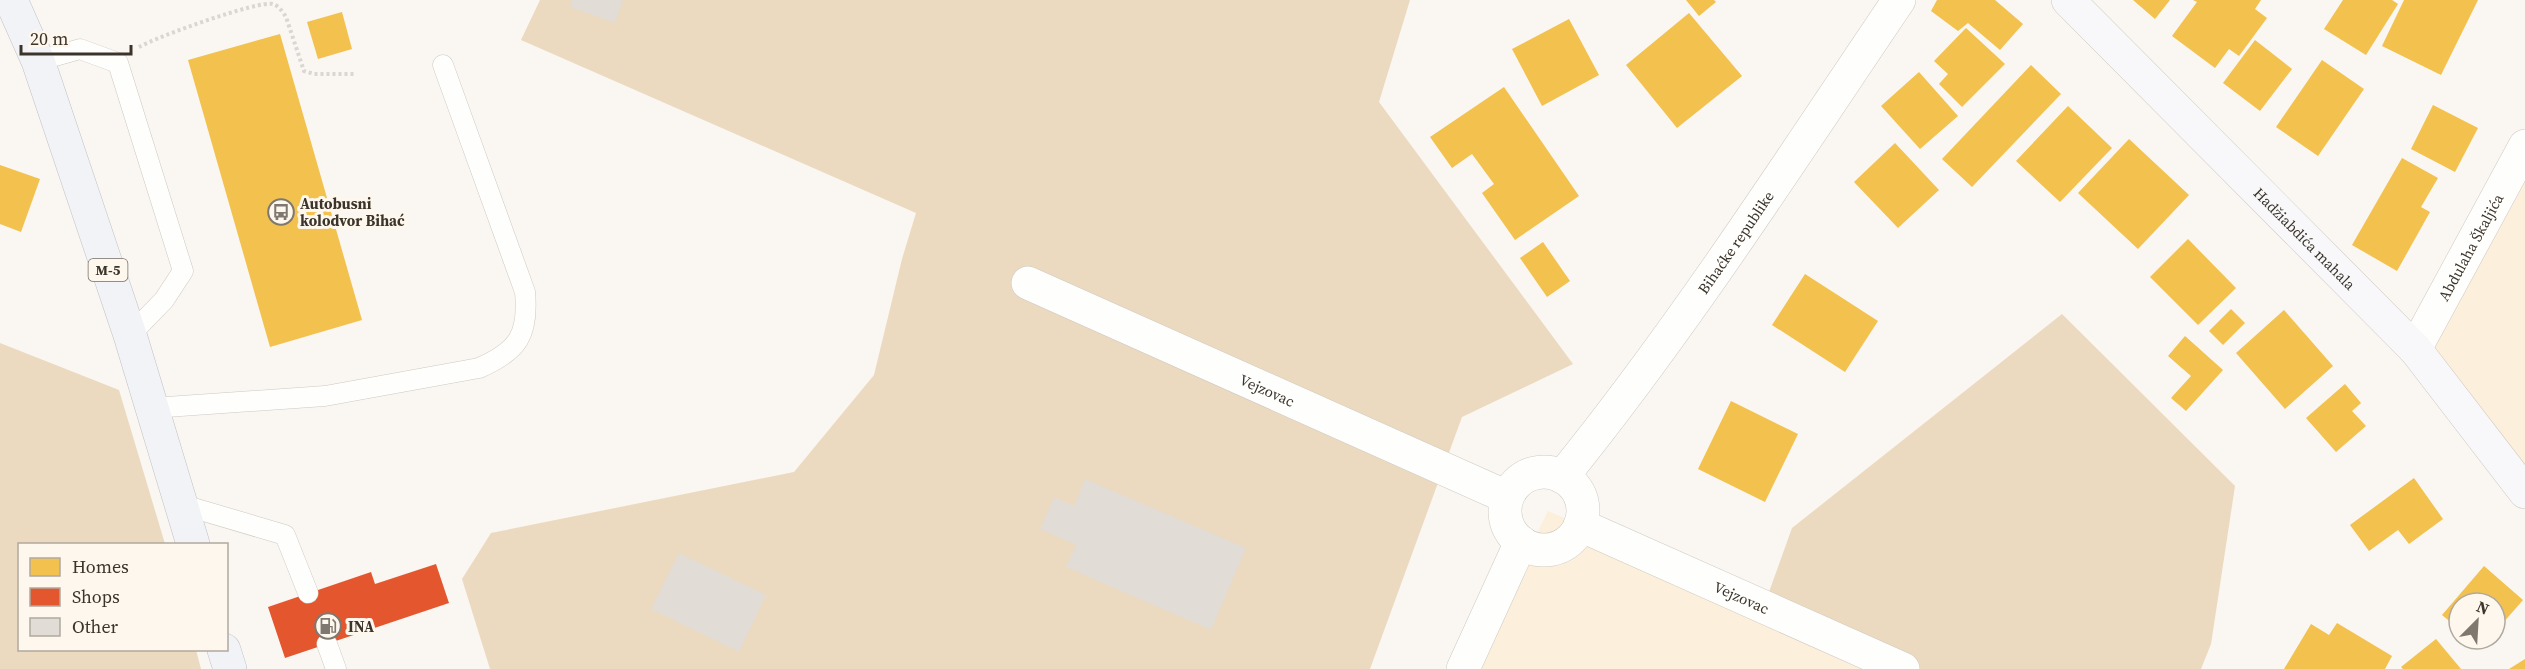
<svg xmlns="http://www.w3.org/2000/svg" width="2525" height="669" font-family="'Source Serif 4',serif">
	<style>
		.built { fill: #fcefdc }
		.grass { fill: #ebdabf }
		.homes { fill: #f2c14e }
		.shops { fill: #e4572e }
		.building { fill: #e1dcd5 }
		.lines { fill: none; stroke-linecap: round; stroke-linejoin: round }
		.lane-casing { stroke: #cec9c2; stroke-width: 21 }
		.street-casing { stroke: #cec9c2; stroke-width: 34 }
		.secondary-casing { stroke: #cec9c2; stroke-width: 34 }
		.primary-casing { stroke: #c2c0c6; stroke-width: 34 }
		.path { stroke: #d9d6d3; stroke-width: 4; stroke-dasharray: 3 3; stroke-linecap: butt }
		.lane { stroke: #fefefd; stroke-width: 20 }
		.street { stroke: #fefefd; stroke-width: 33 }
		.secondary { stroke: #f8f8fa; stroke-width: 33 }
		.primary { stroke: #f2f3f6; stroke-width: 33 }
		.labels { text-anchor: middle; dominant-baseline: central; stroke-width: 6; stroke-linejoin: round; paint-order: stroke }
		.shield { fill: #fef7ed; stroke: #766e65; stroke-width: 1.5 }
		.shield-label { font-size: 14px; font-weight: bold; fill: #3b342b }
		.poi-label { font-size: 15px; font-weight: bold; fill: #3b342b; stroke: #fef7ed; text-anchor: start }
		.street-label { font-size: 15px; fill: #3b342b; stroke: #fef7ed }
	</style>
	<rect width="100%" height="100%" fill="#faf6f1"/>
	<!-- built -->
	<g class="built">
		<polygon points="2525,146 2525,492 2415,349"/>
		<polygon points="1548,511 1764,606 1903,669 1470,669"/>
	</g>
	<!-- grass -->
	<g class="grass">
		<polygon points="540,0 1410,0 1379,102 1573,364 1462,417 1370,669 490,669 462,579 491,533 794,472 874,375 902,259 916,213 521,40"/>
		<polygon points="2062,314 2235,486 2211,644 2201,669 1895,669 1764,606 1792,528"/>
		<polygon points="0,343 119,390 165,544 20,544 20,650 196,650 201,669 0,669"/>
	</g>
	<!-- homes -->
	<g class="homes">
		<polygon points="1686,0 1714,0 1716,2 1699,16"/>
		<polygon points="1937,0 1995,0 2023,24 2000,50 1968,23 1958,31 1931,11"/>
		<polygon points="2133,0 2170,0 2155,19"/>
		<polygon points="2193,0 2261,0 2255,9 2267,18 2239,56 2229,49 2215,68 2172,36 2197,2"/>
		<polygon points="2343,0 2392,0 2398,4 2366,55 2324,29"/>
		<polygon points="2404,0 2478,0 2441,75 2382,46"/>
		<polygon points="342,12 352,49 318,59 307,22"/>
		<polygon points="1689,13 1742,76 1677,128 1626,65"/>
		<polygon points="1569,19 1599,75 1542,106 1512,49"/>
		<polygon points="1966,28 2005,64 1962,107 1939,84 1948,74 1934,61"/>
		<polygon points="280,34 362,320 270,347 188,60"/>
		<polygon points="2255,40 2292,69 2260,111 2223,83"/>
		<polygon points="2322,60 2364,89 2318,156 2276,127"/>
		<polygon points="2031,65 2061,94 1972,187 1942,159"/>
		<polygon points="1919,72 1958,116 1920,149 1881,106"/>
		<polygon points="1504,87 1579,196 1515,240 1482,193 1494,184 1472,154 1452,168 1430,137"/>
		<polygon points="2433,105 2478,128 2455,172 2411,149"/>
		<polygon points="2068,106 2112,148 2060,202 2016,161"/>
		<polygon points="2129,139 2189,195 2138,249 2078,193"/>
		<polygon points="1895,143 1939,190 1898,228 1854,182"/>
		<polygon points="2402,158 2438,178 2421,207 2430,212 2397,271 2352,245"/>
		<polygon points="0,165 40,179 21,232 0,224"/>
		<polygon points="2188,239 2236,288 2198,325 2150,277"/>
		<polygon points="1543,242 1570,281 1547,297 1520,258"/>
		<polygon points="1805,274 1878,321 1845,372 1772,325"/>
		<polygon points="2231,309 2245,323 2223,345 2209,331"/>
		<polygon points="2284,310 2333,366 2285,409 2236,353"/>
		<polygon points="2185,336 2223,370 2186,411 2171,398 2191,376 2168,356"/>
		<polygon points="2345,384 2361,403 2352,411 2366,426 2336,452 2306,418"/>
		<polygon points="1731,401 1798,434 1765,502 1698,469"/>
		<polygon points="2414,478 2443,519 2409,544 2398,530 2369,551 2350,525"/>
		<polygon points="2484,566 2523,600 2495,632 2495,603 2459,603 2459,629 2442,615"/>
		<polygon points="2337,623 2392,656 2385,669 2284,669 2311,624 2329,635"/>
		<polygon points="2436,639 2461,669 2403,669 2401,667"/>
		<polygon points="2471,639 2489,639 2481,648"/>
		<polygon points="2525,659 2525,669 2509,669"/>
	</g>
	<!-- shops -->
	<polygon class="shops" points="436,564 449,603 285,658 268,607 371,572 375,584"/>
	<!-- building -->
	<g class="building">
		<polygon points="572,0 623,0 615,23 570,7"/>
		<polygon points="1085,479 1246,548 1211,630 1066,567 1076,545 1040,529 1054,497 1074,506"/>
		<polygon points="679,553 766,595 739,652 651,609"/>
	</g>
	<g class="lines">
		<!-- lane casing -->
		<g class="lane-casing">
			<g id="lane">
				<polyline points="38,61 80,49 118,63 183,271 164,300 130,335"/>
				<path d="M152,408l173,-12 154,-28c39,-17 50,-33 46,-76l-82,-227"/>
				<polyline points="180,504 285,535 308,593"/>
				<polyline points="327,644 336,669"/>
			</g>
		</g>
		<!-- street casing -->
		<g class="street-casing">
			<g id="street">
				<path id="s1" d="M1028,283l479,214"/>
				<path id="s2" d="M2415,349l110,-203"/>
				<circle cx="1544" cy="511" r="39"/>
				<path id="s3" d="M1562,477c123,-152 228,-316 337,-477"/>
				<path id="s4" d="M1580,525l323,144"/>
				<polyline points="1463,669 1521,542"/>
			</g>
		</g>
		<!-- secondary casing -->
		<g class="secondary-casing">
			<g id="secondary">
				<path id="s5" d="M2068,0l347,349 110,143"/>
			</g>
		</g>
		<!-- primary casing -->
		<g class="primary-casing">
			<g id="primary">
				<polyline points="11,0 38,61 130,335 193,544"/>
				<polyline points="224,650 230,669"/>
			</g>
		</g>
		<!-- path -->
		<path class="path" d="M139,47c17,-10 120,-47 134,-43 6,2 10,8 13,13l18,54 10,3h42"/>
		<!-- lane -->
		<use href="#lane" class="lane"/>
		<!-- street -->
		<use href="#street" class="street"/>
		<!-- secondary -->
		<use href="#secondary" class="secondary"/>
		<!-- primary -->
		<use href="#primary" class="primary"/>
	</g>
	<!-- icons -->
	<defs>
		<g id="bus-ring" transform="scale(1.35)"><circle r="9.5" fill="#fef7ed" stroke="#7e7870" stroke-width="1.5"/><path d="M-5-6H5V4H4V6H2V4H-2V6H-4V4H-5ZM-3.5-4V0h7V-4ZM-3.5 1.2v1.5H-2V1.2ZM2 1.2v1.5H3.5V1.2Z" fill="#7e7870"/></g>
		<g id="fuel-ring" transform="scale(1.35)"><circle r="9.5" fill="#fef7ed" stroke="#7e7870" stroke-width="1.5"/><path d="M-5.5-6h7V0h2V4h1.3V-2.5L3-4.5l.8-.8L6-3V5H2.5V1h-1V6h-7ZM-4.2-4.7v3.2H.2V-4.7Z" fill="#7e7870"/></g>
	</defs>
	<g fill-rule="evenodd">
		<use href="#bus-ring" x="281" y="212"/>
		<use href="#fuel-ring" x="328" y="626"/>
	</g>
	<g class="labels">
		<!-- shield labels -->
		<rect class="shield" x="88.5" y="259" width="39" height="22" rx="4.5"/>
		<g class="shield-label">
			<text x="108" y="270">M-5</text>
		</g>
		<!-- poi labels -->
		<g class="poi-label">
			<text x="300" y="203">Autobusni<tspan x="300" dy="17">kolodvor Bihać</tspan></text>
			<text x="348" y="626">INA</text>
		</g>
		<!-- street labels -->
		<g class="street-label">
			<text stroke="none"><textPath href="#s5" startOffset="336">Hadžiabdića mahala</textPath></text>
			<text stroke="none"><textPath href="#s3" startOffset="292">Bihaćke republike</textPath></text>
			<text stroke="none"><textPath href="#s2" startOffset="116">Abdulaha Škaljića</textPath></text>
			<text stroke="none"><textPath href="#s1" startOffset="262">Vejzovac</textPath></text>
			<text stroke="none"><textPath href="#s4" startOffset="177">Vejzovac</textPath></text>
		</g>
	</g>
	<!-- legend -->
	<rect x="18" y="543" width="210" height="108" fill="#fef7ed" stroke="#b0a99f" stroke-width="1.5"/>
	<rect x="30" y="558" width="30" height="18" fill="#f2c14e" stroke="#b0a99f" stroke-width="1.5"/>
	<text x="72" y="573" font-size="18" fill="#3b342b">Homes</text>
	<rect x="30" y="588" width="30" height="18" fill="#e4572e" stroke="#b0a99f" stroke-width="1.5"/>
	<text x="72" y="603" font-size="18" fill="#3b342b">Shops</text>
	<rect x="30" y="618" width="30" height="18" fill="#e1dcd5" stroke="#b0a99f" stroke-width="1.5"/>
	<text x="72" y="633" font-size="18" fill="#3b342b">Other</text>
	<!-- north arrow -->
	<g transform="translate(2477 621) rotate(24)"><circle r="28" fill="#fef7ed" stroke="#b0a99f" stroke-width="1.5"/>
	<path d="M0-4.5L10 22L0 15L-10 22Z" fill="#7e7870"/>
	<text y="-9" font-size="16" font-weight="bold" text-anchor="middle" fill="#3b342b">N</text>
	</g>
	<!-- scale -->
	<path d="M21 45v9h110v-9" fill="none" stroke="#3b342b" stroke-width="3"/>
	<text x="30" y="45" font-size="18" fill="#3b342b" stroke="#fef7ed" stroke-width="4.5" paint-order="stroke">20 m</text>
</svg>
